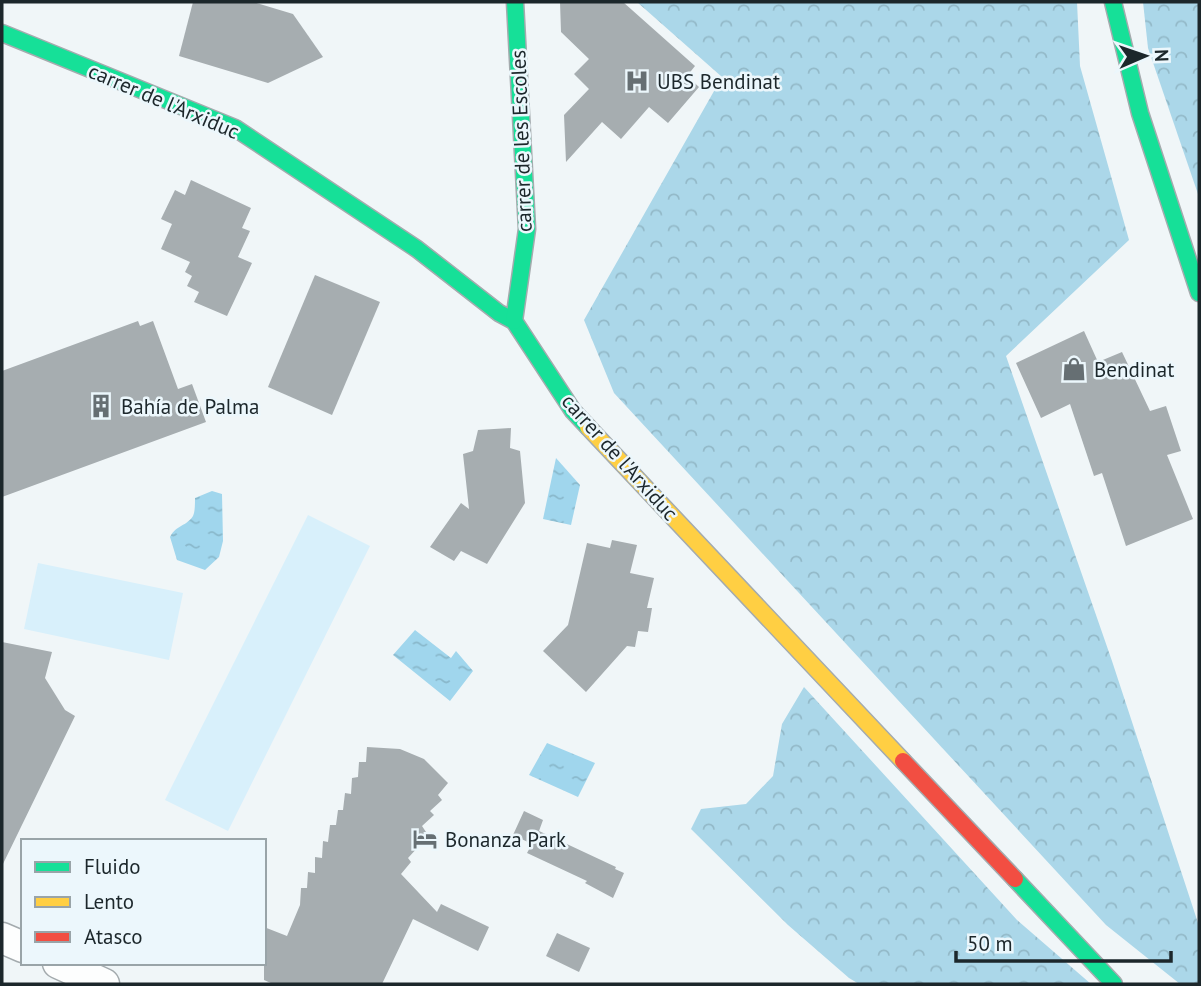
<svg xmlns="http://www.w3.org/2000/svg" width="1201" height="986" font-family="'PT Sans',sans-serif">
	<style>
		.grass { fill: #d8f0fb }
		.forest { fill: url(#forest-crowns) }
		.water { fill: url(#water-ripples) }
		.building { fill: #a6adb0 }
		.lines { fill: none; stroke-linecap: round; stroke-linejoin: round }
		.street-casing { stroke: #a4abae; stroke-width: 33 }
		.fast-casing { stroke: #a4abae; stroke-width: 19 }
		.slow-casing { stroke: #a4abae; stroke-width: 19 }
		.jam-casing { stroke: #a4abae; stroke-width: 19 }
		.street { stroke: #fdfefe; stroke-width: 30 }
		.fast { stroke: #16e098; stroke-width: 16 }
		.slow { stroke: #ffcf43; stroke-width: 16 }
		.jam { stroke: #f24e42; stroke-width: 16 }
		.labels { text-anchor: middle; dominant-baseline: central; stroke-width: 5; stroke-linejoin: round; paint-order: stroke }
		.poi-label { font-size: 21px; fill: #1c272b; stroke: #ecf7fc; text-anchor: start }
		.street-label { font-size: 21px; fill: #1c272b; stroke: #ecf7fc }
	</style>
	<defs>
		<pattern id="forest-crowns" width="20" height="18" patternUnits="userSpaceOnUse" patternTransform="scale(1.75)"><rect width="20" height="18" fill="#abd7e9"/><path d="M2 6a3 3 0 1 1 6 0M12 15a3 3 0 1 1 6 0" fill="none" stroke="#93b9c8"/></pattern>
		<pattern id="water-ripples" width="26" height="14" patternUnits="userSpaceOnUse" patternTransform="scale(1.75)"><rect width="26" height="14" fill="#a0d6ed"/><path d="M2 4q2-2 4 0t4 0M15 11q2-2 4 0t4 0" fill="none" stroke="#89b8cb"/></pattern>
	</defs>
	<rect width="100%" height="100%" fill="#f0f6f8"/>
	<!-- grass -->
	<g class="grass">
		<polygon points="308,515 370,546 228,831 165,800"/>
		<polygon points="38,563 183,593 169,660 24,629"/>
	</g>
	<!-- forest -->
	<g class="forest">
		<polygon points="637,2 1077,2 1080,66 1129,240 1006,356 1112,661 1199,926 1199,984 1180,984 1106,925 614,393 584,320 722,77"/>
		<polygon points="1143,2 1199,2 1199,197 1148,48"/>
		<polygon points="804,687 1017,920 1091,984 859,984 849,978 788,925 691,829 701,809 746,804 773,776 782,724"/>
	</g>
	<!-- water -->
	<g class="water">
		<polygon points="556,458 580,485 571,525 543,519"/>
		<path d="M212,491l10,3 1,47 -4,16 -14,13 -28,-10 -7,-23c6,-12 17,-11 23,-21 2,-4 2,-12 2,-18z"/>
		<polygon points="415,630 451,658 456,651 473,671 450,701 393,655"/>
		<polygon points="547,743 595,763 578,797 529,775"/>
	</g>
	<!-- building -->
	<g class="building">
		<polygon points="193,2 253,2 293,14 323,57 268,83 179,56"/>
		<polygon points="560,2 623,2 695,66 687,76 699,87 668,123 649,107 621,139 602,122 566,162 564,115 589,89 574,74 589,59 561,32"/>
		<polygon points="191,180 251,208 242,228 250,231 238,257 252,263 227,316 194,302 199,292 187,286 192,276 185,272 190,262 161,249 172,224 161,219 175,190 185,195"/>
		<polygon points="315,275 380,302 332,415 268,387"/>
		<polygon points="138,321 140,326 153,321 178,389 192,384 206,422 2,497 2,371"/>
		<polygon points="1084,331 1098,362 1122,352 1150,411 1166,406 1181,451 1167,455 1193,519 1126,546 1102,473 1094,476 1070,404 1041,418 1016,363"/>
		<polygon points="511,428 510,448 520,451 525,503 487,564 461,551 454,561 430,547 461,503 469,509 463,454 473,451 478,430"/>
		<polygon points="612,540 637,545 630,573 654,578 647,608 652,608 648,632 638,631 635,647 627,646 586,692 543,651 568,625 587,543 610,548"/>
		<polygon points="2,642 52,652 45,678 65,710 75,716 2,866"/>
		<polygon points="367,747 400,749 424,759 448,783 438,795 442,800 430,811 434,815 422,826 426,832 415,842 419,846 408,858 411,862 401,874 437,912 441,904 489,927 478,951 413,919 382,984 273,984 264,980 264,927 287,936 300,905 301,888 307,888 308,872 315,873 315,857 322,858 323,841 328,842 330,825 336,825 338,810 343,810 345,793 351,794 352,778 358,777 359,762 366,762"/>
		<polygon points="524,811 543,820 539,831 616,867 615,869 624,873 613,898 585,883 587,881 527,853 532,844 513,835"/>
		<polygon points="557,933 590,948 579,972 546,956"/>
	</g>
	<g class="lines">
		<!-- street casing -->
		<g class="street-casing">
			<g id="street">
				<polyline points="2,938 23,947"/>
				<polyline points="58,963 104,984"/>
			</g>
		</g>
		<!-- fast casing -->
		<g class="fast-casing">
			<g id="fast">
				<polyline points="1113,2 1140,113 1199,293"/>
				<polyline points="2,33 235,128 417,249 499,313 514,321 573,411 588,427"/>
				<polyline points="514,321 527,229 515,2"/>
				<polyline points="1015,879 1114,984"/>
			</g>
		</g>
		<!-- slow casing -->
		<g class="slow-casing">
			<polyline id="slow" points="588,427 903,761"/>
		</g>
		<!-- jam casing -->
		<g class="jam-casing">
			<polyline id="jam" points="903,761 1015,879"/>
		</g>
		<!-- street -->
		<use href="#street" class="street"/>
		<!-- fast -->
		<use href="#fast" class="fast"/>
		<!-- slow -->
		<use href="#slow" class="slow"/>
		<!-- jam -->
		<use href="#jam" class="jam"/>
	</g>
	<!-- icons -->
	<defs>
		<g id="hospital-bare" transform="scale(1.89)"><path d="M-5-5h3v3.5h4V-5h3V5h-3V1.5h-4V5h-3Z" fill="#666f73" stroke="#ecf7fc" stroke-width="2.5" paint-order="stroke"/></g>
		<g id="shop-bare" transform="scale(1.89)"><path d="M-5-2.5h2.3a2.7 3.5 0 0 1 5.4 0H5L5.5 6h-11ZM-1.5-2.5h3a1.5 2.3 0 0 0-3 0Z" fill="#666f73" stroke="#ecf7fc" stroke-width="2.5" paint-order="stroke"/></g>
		<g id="building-bare" transform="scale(1.89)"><path d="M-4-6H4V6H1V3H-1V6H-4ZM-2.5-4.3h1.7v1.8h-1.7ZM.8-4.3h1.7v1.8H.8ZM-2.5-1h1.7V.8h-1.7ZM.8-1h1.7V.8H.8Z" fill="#666f73" stroke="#ecf7fc" stroke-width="2.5" paint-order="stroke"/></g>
		<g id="hotel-bare" transform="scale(1.89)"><path d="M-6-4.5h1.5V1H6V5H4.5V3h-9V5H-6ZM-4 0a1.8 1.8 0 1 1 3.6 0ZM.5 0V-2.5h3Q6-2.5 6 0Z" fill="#666f73" stroke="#ecf7fc" stroke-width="2.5" paint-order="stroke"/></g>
	</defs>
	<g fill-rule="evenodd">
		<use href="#hospital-bare" x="637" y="81"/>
		<use href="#shop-bare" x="1074" y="369"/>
		<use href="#building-bare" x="101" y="406"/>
		<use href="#hotel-bare" x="425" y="839"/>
	</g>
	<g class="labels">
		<!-- poi labels -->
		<g class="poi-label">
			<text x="657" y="81">UBS Bendinat</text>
			<text x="1094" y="369">Bendinat</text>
			<text x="121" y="406">Bahía de Palma</text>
			<text x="445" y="839">Bonanza Park</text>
		</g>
		<!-- street labels -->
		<g class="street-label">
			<text transform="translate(164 101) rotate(23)">carrer de l'Arxiduc</text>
			<text transform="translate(521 141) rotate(-92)">carrer de les Escoles</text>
			<text transform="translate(620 457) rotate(48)">carrer de l'Arxiduc</text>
		</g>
	</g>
	<!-- border -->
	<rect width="1201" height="986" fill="none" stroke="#1c272b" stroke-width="7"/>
	<!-- legend -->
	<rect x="21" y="839" width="245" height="126" fill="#ecf7fc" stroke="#99a4a8" stroke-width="2"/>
	<rect x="35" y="862" width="35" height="10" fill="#16e098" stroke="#99a4a8" stroke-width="2"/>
	<text x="84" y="874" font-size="21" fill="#1c272b">Fluido</text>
	<rect x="35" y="897" width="35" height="10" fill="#ffcf43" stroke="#99a4a8" stroke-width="2"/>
	<text x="84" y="909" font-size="21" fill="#1c272b">Lento</text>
	<rect x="35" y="932" width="35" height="10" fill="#f24e42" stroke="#99a4a8" stroke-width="2"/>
	<text x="84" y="944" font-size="21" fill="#1c272b">Atasco</text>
	<!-- north arrow -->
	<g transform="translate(1145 56) rotate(88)" stroke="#ecf7fc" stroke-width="5" paint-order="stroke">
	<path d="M0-5L12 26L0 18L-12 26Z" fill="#1c272b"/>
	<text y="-10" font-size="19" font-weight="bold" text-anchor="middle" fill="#1c272b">N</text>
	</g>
	<!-- scale -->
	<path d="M956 951v10h215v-10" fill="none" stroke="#1c272b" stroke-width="3.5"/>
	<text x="967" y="951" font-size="21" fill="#1c272b" stroke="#ecf7fc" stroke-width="5" paint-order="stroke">50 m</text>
</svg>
